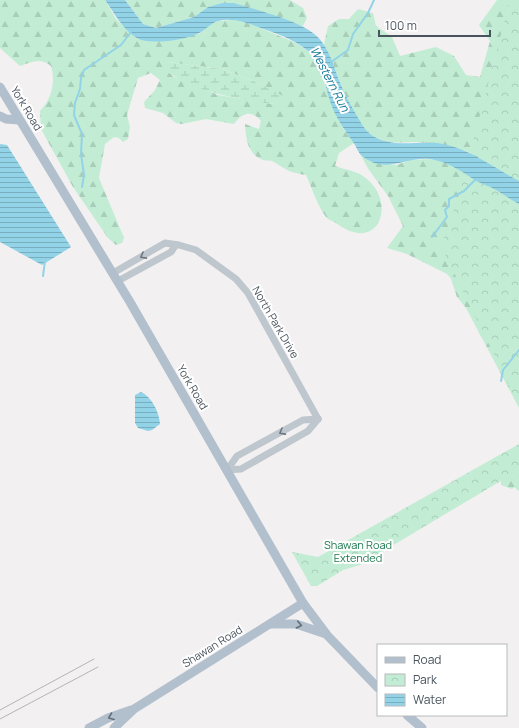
<svg xmlns="http://www.w3.org/2000/svg" width="519" height="728" font-family="Manrope,sans-serif">
	<style>
		.forest { fill: url(#forest-firs); fill-rule: evenodd }
		.wetland { fill: url(#wetland-marsh) }
		.park { fill: url(#park-crowns) }
		.water { fill: url(#water-rules) }
		.lines { fill: none; stroke-linecap: round; stroke-linejoin: round }
		.stream { stroke: #92d3e7; stroke-width: 2 }
		.minor { stroke: #bfc7ce; stroke-width: 7 }
		.major { stroke: #b2bfcd; stroke-width: 9 }
		.tram { stroke: #b3b5ba; stroke-width: 1 }
		.oneway { stroke: #6c767f }
		.oneway2 { stroke: #636e79 }
		.labels { text-anchor: middle; dominant-baseline: central; stroke-width: 4; stroke-linejoin: round; paint-order: stroke }
		.street-label { font-size: 11px; fill: #49535d; stroke: #fff }
		.park-label { font-size: 11px; fill: #1d7a4e; stroke: #fff }
		.water-label { font-size: 12px; font-style: italic; fill: #167b9c; stroke: #fff }
	</style>
	<defs>
		<pattern id="forest-firs" width="22" height="20" patternUnits="userSpaceOnUse"><rect width="22" height="20" fill="#c2edd4"/><path d="M5 1l3.5 6h-7zM16 11l3.5 6h-7z" fill="#a8cdb8"/></pattern>
		<pattern id="wetland-marsh" width="20" height="14" patternUnits="userSpaceOnUse"><rect width="20" height="14" fill="#c2edd4"/><path d="M1 5h8M5 5V1M11 12h8M15 12V8" fill="none" stroke="#a8cdb8"/></pattern>
		<pattern id="park-crowns" width="20" height="18" patternUnits="userSpaceOnUse"><rect width="20" height="18" fill="#c2edd4"/><path d="M2 6a3 3 0 1 1 6 0M12 15a3 3 0 1 1 6 0" fill="none" stroke="#a8cdb8"/></pattern>
		<pattern id="water-rules" width="6" height="5" patternUnits="userSpaceOnUse"><rect width="6" height="5" fill="#92d3e7"/><path d="M0 2.5h6" fill="none" stroke="#79aebe"/></pattern>
	</defs>
	<rect width="100%" height="100%" fill="#f2f0f0"/>
	<!-- forest -->
	<g class="forest">
		<path d="M0,0h105l11,19 21,20 62,-5 9,-8 10,-5 14,-1 14,2 50,21 12,8 9,11 16,46 11,22 10,13 -15,10 -4,13c8,3 21,5 28,10 36,24 16,80 -27,47 -3,-2 -8,-3 -10,-6 -9,-12 -14,-29 -20,-42 -19,-3 -18,-5 -34,-14 -3,-1 -6,0 -9,-1 -16,-6 -17,-22 -18,-36l14,5 2,-8c-10,-12 -19,-8 -27,3l-28,-5 -24,5 -6,-1 -13,-10 -18,-5 -1,-6 11,-12 5,-10 -9,-7 -13,5 -11,37 3,12 -2,12 -5,3 -4,-4 -5,-1 -9,7 -6,34 25,60 -2,5 -6,2 -8,-7 -35,-51 -32,-58 -1,-18c11,-11 16,-29 11,-45 -10,-9 -20,-4 -31,0l-20,-18zM167,62l55,7 36,14 26,14 -12,7 -54,-9 -46,-19z"/>
		<polygon points="125,0 290,0 303,8 307,18 303,26 234,3 222,3 208,7 194,17 156,28 143,24"/>
		<path d="M497,0h22v181c-20,-12 -40,-26 -62,-33 -13,-3 -25,-5 -39,-6 -18,0 -33,4 -49,-9 -20,-16 -32,-65 -45,-89l4,-18 11,-7h10l9,-10 15,4 3,13 16,11 8,19 36,-9 18,9 12,19 14,2 10,-36 -11,-16z"/>
		<polygon points="360,154 371,162 397,165 410,160 428,159 443,161 460,169 477,181 519,204 519,408 466,308 457,297 451,279 447,274 407,254 387,248 403,226 388,196 369,170"/>
		<polygon points="519,448 519,491 514,487 512,489 501,485 500,467"/>
	</g>
	<!-- wetland -->
	<path class="wetland" d="M167,62l55,7 36,14 27,14 -13,7c-38,-6 -76,-11 -109,-35l1,-5z"/>
	<!-- park -->
	<g class="park">
		<polygon points="510,0 519,0 519,406 441,246 459,195"/>
		<polygon points="519,444 519,470 360,565 343,570 317,586 311,586 292,552 318,557"/>
	</g>
	<!-- water -->
	<g class="water">
		<path d="M105,0h20l18,24 13,4 38,-11 14,-10 14,-4h12c22,7 61,16 79,30 15,11 20,31 26,47 5,13 11,24 18,36 3,5 7,13 12,17 19,16 45,8 68,10 31,4 55,24 82,38v23c-8,-4 -16,-10 -23,-14 -7,-4 -14,-6 -20,-9 -15,-10 -27,-19 -46,-22 -26,-3 -45,17 -69,-4 -3,-3 -5,-9 -8,-13 -7,-10 -15,-21 -20,-33 -8,-19 -9,-44 -25,-58 -14,-13 -37,-19 -55,-26 -11,-4 -24,-7 -35,-4 -9,3 -13,10 -21,13 -12,6 -50,12 -62,3 -14,-10 -20,-23 -30,-37z"/>
		<polygon points="0,144 7,145 71,247 42,265 0,242"/>
		<path d="M141,392c11,5 18,20 19,32l-8,6 -4,1 -10,-3 -3,-5v-28z"/>
	</g>
	<g class="lines">
		<!-- stream -->
		<g class="stream">
			<polyline points="331,62 348,50 353,34 368,13 374,0"/>
			<polyline points="82,187 84,175 81,154 82,134 74,115 75,103 80,89 81,78 84,70 121,45 131,32"/>
			<polyline points="432,237 447,217 445,210 449,206 449,199 464,191 476,179"/>
			<polyline points="43,276 45,261"/>
			<polyline points="501,381 503,370 519,350"/>
		</g>
		<!-- minor -->
		<g class="minor">
			<polyline points="113,273 165,243 179,245 196,250 236,279 248,293 318,419"/>
			<polyline points="118,281 171,252 175,246"/>
			<polyline points="227,470 237,456 303,420 318,419"/>
			<polyline points="227,470 241,469 308,431 318,419"/>
		</g>
		<!-- major -->
		<g class="major">
			<polyline points="0,87 130,302 303,603 327,635 378,688"/>
			<polyline points="0,116 6,119 19,120"/>
			<polyline points="271,624 296,624 326,634"/>
			<polyline points="407,715 422,728"/>
			<polyline points="89,728 108,718 131,710"/>
			<polyline points="114,728 134,709 303,603"/>
		</g>
		<!-- tram -->
		<g class="tram">
			<polyline points="0,710 94,659"/>
			<polyline points="0,719 98,667"/>
		</g>
	</g>
	<!-- one-way arrows -->
	<defs><path id="oneway-chevron" d="M-2-3.5L2.5 0L-2 3.5" fill="none" stroke-width="1.6" stroke-linecap="round" stroke-linejoin="round"/></defs>
	<g class="oneway">
		<use href="#oneway-chevron" transform="translate(143 256) rotate(151)"/>
		<use href="#oneway-chevron" transform="translate(282 432) rotate(151)"/>
	</g>
	<g class="oneway2">
		<use href="#oneway-chevron" transform="translate(299 625) rotate(12)"/>
		<use href="#oneway-chevron" transform="translate(111 717) rotate(159)"/>
	</g>
	<g class="labels">
		<!-- street labels -->
		<g class="street-label">
			<text transform="translate(27 108) rotate(59)">York Road</text>
			<text transform="translate(276 322) rotate(60)">North Park Drive</text>
			<text transform="translate(193 387) rotate(60)">York Road</text>
			<text transform="translate(212 646) rotate(-32)">Shawan Road</text>
		</g>
		<!-- park labels -->
		<g class="park-label">
			<text x="358" y="544">Shawan Road<tspan x="358" dy="13">Extended</tspan></text>
		</g>
		<!-- water labels -->
		<g class="water-label">
			<text transform="translate(330 79) rotate(63)">Western Run</text>
		</g>
	</g>
	<!-- legend -->
	<rect x="377" y="644" width="130" height="72" fill="#ffffff" stroke="#b6babe"/>
	<rect x="385" y="657" width="20" height="6" fill="#b2bfcd" stroke="#b6babe"/>
	<text x="413" y="664" font-size="12" fill="#49535d">Road</text>
	<rect x="385" y="674" width="20" height="12" fill="url(#park-crowns)" stroke="#b6babe"/>
	<text x="413" y="684" font-size="12" fill="#49535d">Park</text>
	<rect x="385" y="694" width="20" height="12" fill="url(#water-rules)" stroke="#b6babe"/>
	<text x="413" y="704" font-size="12" fill="#49535d">Water</text>
	<!-- scale -->
	<path d="M379 30v6h111v-6" fill="none" stroke="#49535d" stroke-width="2"/>
	<text x="385" y="30" font-size="12" fill="#49535d" stroke="#ffffff" stroke-width="3" paint-order="stroke">100 m</text>
</svg>
